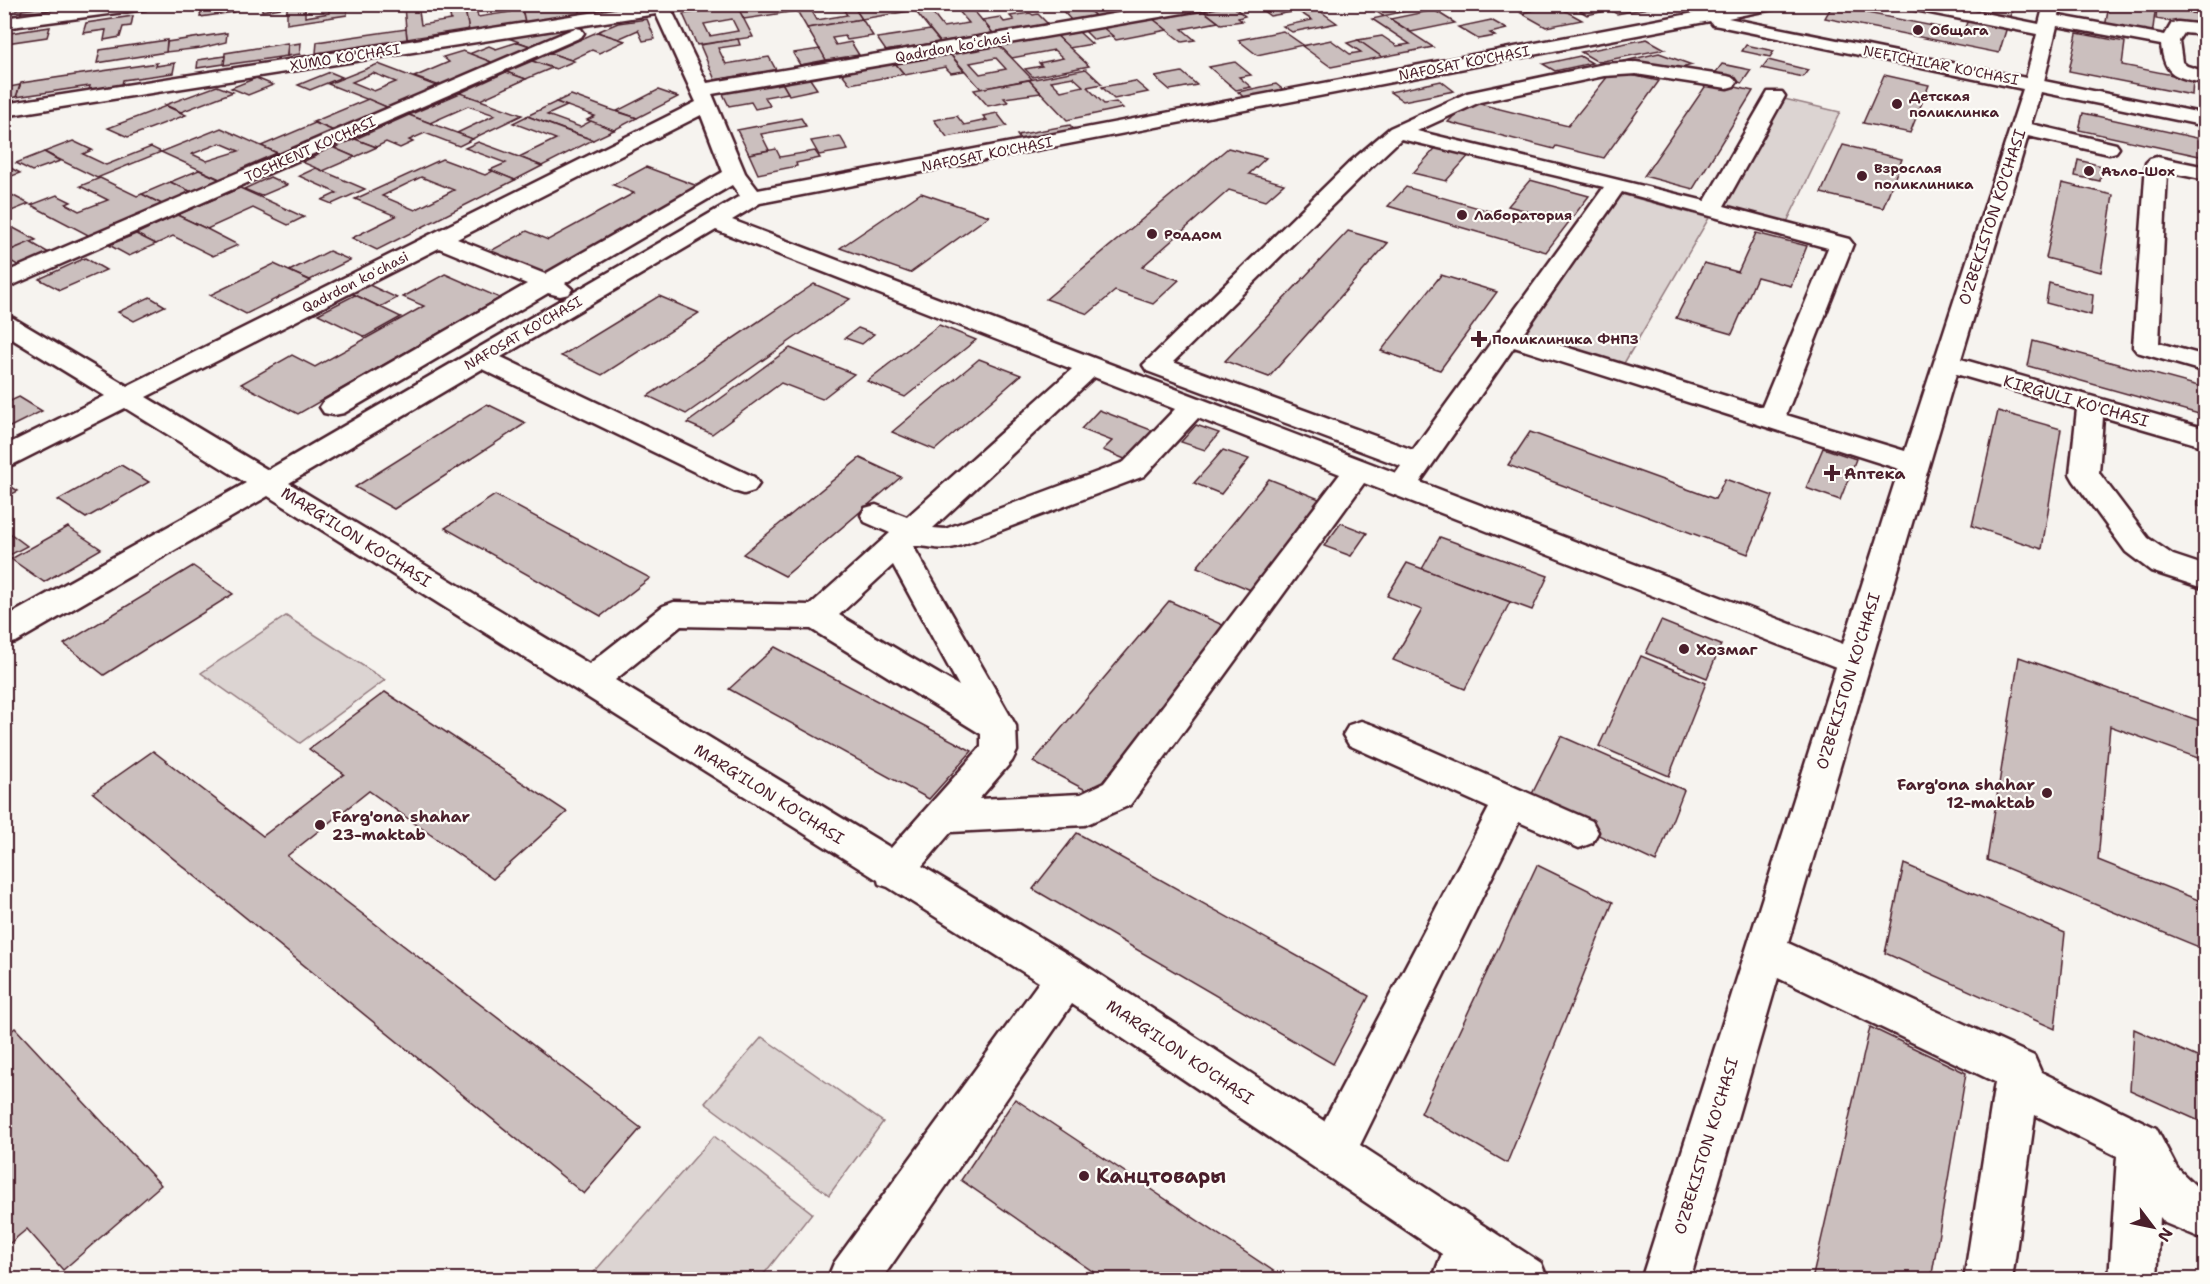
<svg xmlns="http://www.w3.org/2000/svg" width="2210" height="1284" font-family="'Shantell Sans',sans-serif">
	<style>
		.green { fill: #dcd4d2; stroke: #937a7e; stroke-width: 1.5 }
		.building { fill: #cbbfbe; stroke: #4a1f2b; stroke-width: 1.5; fill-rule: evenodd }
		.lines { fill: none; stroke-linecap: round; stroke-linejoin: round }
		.minor-casing { stroke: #4a1f2b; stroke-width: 5 }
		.minor { fill: #fdfcf7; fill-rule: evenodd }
		.poi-dot { fill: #4a1f2b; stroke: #fdfcf7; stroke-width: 2 }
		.labels { text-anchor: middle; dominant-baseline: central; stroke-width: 4.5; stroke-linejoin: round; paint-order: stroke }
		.far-poi-label { font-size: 14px; font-weight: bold; fill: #4a1f2b; stroke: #fdfcf7; text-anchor: start }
		.far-street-label { font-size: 14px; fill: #4a1f2b; stroke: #fdfcf7 }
		.street-label { font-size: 16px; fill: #4a1f2b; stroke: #fdfcf7 }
		.poi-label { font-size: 16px; font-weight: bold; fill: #4a1f2b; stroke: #fdfcf7; text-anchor: start }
		.near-poi-label { font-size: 20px; font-weight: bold; fill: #4a1f2b; stroke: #fdfcf7; text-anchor: start }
	</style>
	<rect width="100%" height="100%" fill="#f6f3ef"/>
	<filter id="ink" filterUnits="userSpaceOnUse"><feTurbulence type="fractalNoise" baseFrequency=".0167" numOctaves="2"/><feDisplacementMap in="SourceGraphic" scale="12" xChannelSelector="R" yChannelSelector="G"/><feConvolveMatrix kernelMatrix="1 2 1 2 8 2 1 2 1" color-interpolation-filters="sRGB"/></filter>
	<g filter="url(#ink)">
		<!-- green -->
		<g class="green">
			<polygon points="1780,98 1840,112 1786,224 1720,206"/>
			<polygon points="1621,194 1709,218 1623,365 1523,334"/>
			<polygon points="286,616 385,680 300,743 201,673"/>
			<polygon points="762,1037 883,1122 829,1195 705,1103"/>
			<polygon points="714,1136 812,1213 760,1279 588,1279"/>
		</g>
		<!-- building -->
		<g class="building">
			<polygon points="61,4 118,4 58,13"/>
			<polygon points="262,4 287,4 287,7 262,11"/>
			<polygon points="287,4 305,4 305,17 329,13 329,4 347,4 347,15 287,24"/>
			<path d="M422,4h42l5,25 -62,10 -3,-32zM448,7l3,13 -30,5 -2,-14z"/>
			<polygon points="464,4 503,4 476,9 478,17 511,12 509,4 520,4 525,22 469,31"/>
			<polygon points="547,4 578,4 581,14 525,22 522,8"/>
			<polygon points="578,4 641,4 641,5 581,14"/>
			<polygon points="793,4 818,4 809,6 817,20 847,15 840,4 852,4 862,19 807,28"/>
			<polygon points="793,4 797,11 744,19 736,5"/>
			<polygon points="852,4 871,4 875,10 892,7 890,4 911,4 916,10 862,19"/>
			<polygon points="911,4 927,4 929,7 966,5 917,13"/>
			<polygon points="1083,4 1138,4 1142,8 1095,16"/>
			<polygon points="1236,4 1247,7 1236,9 1245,16 1238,18 1242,21 1221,24 1204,11"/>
			<polygon points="1254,4 1310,4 1337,23 1292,32 1283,26 1312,20 1298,11 1270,16"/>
			<polygon points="1388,4 1427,4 1430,6 1383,16 1371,8"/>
			<polygon points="1526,4 1553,4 1582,20 1546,27 1521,13 1535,10"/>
			<polygon points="1599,4 1610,10 1587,15 1570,5"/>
			<polygon points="1599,4 1655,4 1658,6 1617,14"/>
			<polygon points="1833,4 1872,4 1867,13 1963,32 1968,20 2007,27 1999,53 1825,18"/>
			<polygon points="1950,4 1980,8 1981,4 1996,4 2013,9 2008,21 1947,9"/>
			<polygon points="2077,4 2156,5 2152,36 2105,27 2108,11"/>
			<polygon points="2157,4 2192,9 2192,13 2206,15 2206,28 2156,19"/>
			<polygon points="18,5 16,10 22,10 20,18 4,20 4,7"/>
			<polygon points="60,5 58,13 19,19 22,10"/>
			<polygon points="235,5 234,12 200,17 201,10"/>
			<path d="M969,5l24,28 -53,9 -23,-29zM958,10l11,13 -26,4 -10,-13z"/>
			<path d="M737,6l16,31 -56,8 -14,-31zM732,19l6,12 -28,5 -6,-12z"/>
			<polygon points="1085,6 1095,16 1071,20 1062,10"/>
			<polygon points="1202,10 1218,22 1182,29 1195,40 1182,42 1153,19"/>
			<polygon points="1434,10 1455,23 1411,32 1390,19"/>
			<polygon points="1030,13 1033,15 1038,14 1048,24 993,33 982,20 1000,17 1004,22 1014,20 1010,16"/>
			<polygon points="133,16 131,26 123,27 120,37 104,40 106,30 83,33 86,23"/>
			<polygon points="1386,16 1390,19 1433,47 1382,57 1358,40 1382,36 1397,46 1410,44 1372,19"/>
			<polygon points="647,19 655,39 643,41 638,30 618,39 597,32 618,23"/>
			<polygon points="862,19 873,36 847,40 845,36 832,38 836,45 851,42 859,55 826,60 807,28"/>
			<polygon points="1153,19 1167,30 1116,40 1103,28"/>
			<polygon points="1491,20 1507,29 1490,33 1495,36 1478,39 1458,27"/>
			<polygon points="1101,26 1113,36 1094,40 1083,29"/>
			<polygon points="50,27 47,37 6,43 10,33"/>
			<polygon points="406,29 407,39 316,53 317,42"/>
			<polygon points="564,29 566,32 533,47 508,38"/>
			<polygon points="930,30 940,42 886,51 877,38"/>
			<polygon points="1283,31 1303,45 1257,55 1238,40"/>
			<polygon points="597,32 625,41 599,53 592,50 571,60 550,53"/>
			<polygon points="1079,32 1092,44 1069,48 1057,36"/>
			<polygon points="227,33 226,42 201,48 166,52 167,42"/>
			<polygon points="2077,33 2125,42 2122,65 2193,79 2192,95 2069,71"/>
			<polygon points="1055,34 1089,66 1033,77 1025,69 1042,66 1039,63 1063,58 1054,50 1012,58 999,45"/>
			<polygon points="738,39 740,45 718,48 726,64 769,57 776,70 715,80 700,45"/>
			<polygon points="1647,39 1665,49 1598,62 1581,52"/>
			<polygon points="167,40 166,52 97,63 100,50"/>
			<polygon points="1331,40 1350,54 1361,52 1347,43 1358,40 1382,57 1331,67 1302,46"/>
			<polygon points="518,42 533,47 494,63 469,54 489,46 496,49"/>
			<polygon points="288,43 287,56 224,65 225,53"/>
			<polygon points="301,43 300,54 287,56 288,45"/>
			<path d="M999,45l33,34 -51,10 -31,-35zM996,58l10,11 -26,5 -10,-11z"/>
			<polygon points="1746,45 1774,51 1770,57 1742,51"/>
			<polygon points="820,49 826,60 800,65 793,53"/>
			<polygon points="463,51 494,63 440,86 414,77 449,62 443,57"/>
			<polygon points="948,52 964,71 951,73 945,67 905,75 894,62"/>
			<polygon points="550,53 574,61 556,69 532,61"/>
			<polygon points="1659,53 1692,65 1668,72 1646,62 1630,67 1620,62"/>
			<polygon points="225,56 224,64 197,68 198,60"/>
			<polygon points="1580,56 1592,63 1555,71 1543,64"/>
			<polygon points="1768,60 1808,70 1803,77 1762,68"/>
			<polygon points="532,61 552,68 526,79 506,72"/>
			<polygon points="894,62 904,74 850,84 841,72"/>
			<polygon points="1235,62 1251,75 1239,77 1251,87 1236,90 1209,67"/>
			<polygon points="157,63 156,66 175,63 173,73 123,80 122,85 89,90 90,86 16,97 21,83"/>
			<path d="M378,64l61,23 -50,21 -61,-24zM373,73l23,9 -22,9 -22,-9z"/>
			<polygon points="1722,64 1751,70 1742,83 1713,76"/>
			<path d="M1086,69l16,15 -15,3 17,17 12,-2 7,6 -56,12 -38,-40zM1073,77l10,9 -22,5 -10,-10z"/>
			<polygon points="1612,71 1659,81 1604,158 1556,146 1554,149 1448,122 1468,101 1568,126"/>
			<polygon points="330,72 342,77 310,90 298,85"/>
			<polygon points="506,72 526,79 480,100 460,93"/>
			<polygon points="1182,72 1197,85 1170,90 1155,77"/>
			<polygon points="1884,75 1929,85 1910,133 1863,123"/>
			<polygon points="808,76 817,89 789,95 781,81"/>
			<polygon points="256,78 273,85 248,95 231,88"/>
			<polygon points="1029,80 1041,93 1004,98 1008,102 988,106 974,90"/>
			<polygon points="781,81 788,93 765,97 770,106 755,109 751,102 729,106 722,92"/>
			<polygon points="1135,81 1148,92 1114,99 1102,87"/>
			<polygon points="1441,81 1454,91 1403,101 1390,92"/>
			<polygon points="1709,81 1753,91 1693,189 1644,176"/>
			<polygon points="1276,84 1290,95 1251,104 1238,92"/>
			<polygon points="20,85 16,97 4,99 4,88"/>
			<polygon points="217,86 233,92 181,112 165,105"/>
			<polygon points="658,90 678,97 637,118 617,111"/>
			<polygon points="460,93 480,100 522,115 472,139 457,133 495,115 468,106 430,123 409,115"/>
			<polygon points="571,95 609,109 637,118 614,130 587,120 595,116 556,102"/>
			<polygon points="368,99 389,108 334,131 313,122"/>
			<polygon points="556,102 567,106 547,115 580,127 591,121 614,130 593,140 527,116"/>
			<polygon points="166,106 186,115 128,137 108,128"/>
			<polygon points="997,113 1007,126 947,137 934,120 957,116 964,125 987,120 983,116"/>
			<polygon points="2083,113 2206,140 2204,157 2079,130"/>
			<polygon points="409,115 430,123 473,139 459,146 425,133 409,140 413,142 400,148 386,142 376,147 355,139"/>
			<polygon points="527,116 570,132 593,140 542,166 519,157 556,139 513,123"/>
			<polygon points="801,118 806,126 761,134 769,150 749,154 737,130"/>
			<polygon points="315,123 334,131 280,154 261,146"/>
			<polygon points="1070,125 1079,135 1025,146 1017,135"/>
			<path d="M221,128l56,25 -35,15 4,2 -24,10 -61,-28zM220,143l19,8 -32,10 -15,-7z"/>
			<polygon points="840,136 848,150 819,155 811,141"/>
			<polygon points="355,139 376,147 377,147 355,157 334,148"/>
			<polygon points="73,141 92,150 83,154 106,165 151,147 161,152 97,178 44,152"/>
			<polygon points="478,142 519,157 542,166 515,180 490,170 506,163 465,148"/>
			<polygon points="1440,143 1472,152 1446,181 1413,173"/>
			<polygon points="327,145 355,157 323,171 302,162 318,155 311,152"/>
			<polygon points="1843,145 1902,159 1883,208 1821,193"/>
			<polygon points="1228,148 1266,158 1249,174 1284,184 1265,201 1229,190 1142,267 1179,280 1153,304 1115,291 1088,314 1046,299"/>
			<polygon points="776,149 780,157 815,151 820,158 796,163 797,166 758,174 749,154"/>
			<polygon points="44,152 60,161 32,171 16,163"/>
			<path d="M442,159l43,16 8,-4 22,9 -138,70 -25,-12 44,-22 -41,-17zM421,177l33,13 -39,20 -33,-14z"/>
			<polygon points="2078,160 2102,166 2100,181 2075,176"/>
			<polygon points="7,166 20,173 4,179 4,167"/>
			<polygon points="646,167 700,187 542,277 487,253 527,231 548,240 634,193 613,185"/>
			<polygon points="316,168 365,189 332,204 322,200 337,193 299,176"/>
			<polygon points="199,170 221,180 192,192 170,182"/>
			<polygon points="270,177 287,185 261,196 244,189"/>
			<polygon points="100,178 137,196 142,194 164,205 90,236 31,205 57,195 71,202 66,204 79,211 108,200 80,186"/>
			<polygon points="1530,180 1589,196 1546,252 1388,206 1406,187 1520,220 1527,211 1508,206"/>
			<polygon points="170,182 192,192 164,205 142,194"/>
			<polygon points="2062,183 2113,195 2101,272 2046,258"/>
			<polygon points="240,188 304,217 288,225 253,208 207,229 177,215"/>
			<polygon points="4,191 29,204 4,214"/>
			<polygon points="921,193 989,216 910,273 840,248"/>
			<polygon points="177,215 207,229 238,245 213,256 173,236 156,244 136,234"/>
			<polygon points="4,223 36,240 4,253"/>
			<polygon points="1348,231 1388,243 1269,377 1225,361"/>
			<polygon points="1756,233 1807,246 1791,286 1757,277 1732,334 1676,318 1704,263 1738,272"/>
			<polygon points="136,234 156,244 129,256 109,245"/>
			<polygon points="30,242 49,253 19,266 4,257 4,253"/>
			<polygon points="329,251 350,260 310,280 289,271"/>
			<polygon points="85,258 106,270 60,290 39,279"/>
			<polygon points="274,264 311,281 246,314 210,295"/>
			<polygon points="445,274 500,298 298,414 241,384 292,355 315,367 424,306 403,297"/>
			<polygon points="1441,275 1497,292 1440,370 1381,351"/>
			<polygon points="365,283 397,298 380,307 349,292"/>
			<polygon points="2049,283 2093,295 2091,315 2046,303"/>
			<polygon points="814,284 850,299 686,414 648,396"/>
			<polygon points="355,295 380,307 401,317 365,337 318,314"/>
			<polygon points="659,296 699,313 602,375 561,356"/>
			<polygon points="150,297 165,306 134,321 118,312"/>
			<polygon points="939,325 976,340 905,397 867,381"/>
			<polygon points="858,328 874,334 862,344 845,338"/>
			<polygon points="2033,341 2206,388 2206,416 2028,366"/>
			<polygon points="790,348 854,374 822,399 781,383 712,434 687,423"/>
			<polygon points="979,359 1021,375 935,450 892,432"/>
			<polygon points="19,397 42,411 4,430 4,404"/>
			<polygon points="487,404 526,423 394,509 355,487"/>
			<polygon points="1099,410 1159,433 1132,462 1103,450 1112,441 1081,429"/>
			<polygon points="1998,411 2061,429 2042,549 1972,526"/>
			<polygon points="1196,425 1219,433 1205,450 1181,442"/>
			<polygon points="1530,432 1715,499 1725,479 1773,496 1748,554 1508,465"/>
			<polygon points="1823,448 1856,459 1840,500 1806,488"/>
			<polygon points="1223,450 1249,459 1221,494 1194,483"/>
			<polygon points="860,458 901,477 785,576 743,554"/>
			<polygon points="121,465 149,482 86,518 58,500"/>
			<polygon points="2200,472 2206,474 2206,508 2198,506"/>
			<polygon points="1269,479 1322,500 1253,591 1197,567"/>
			<polygon points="4,482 18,491 4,498"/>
			<polygon points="495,495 650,578 601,616 445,528"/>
			<polygon points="1341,523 1367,533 1351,556 1324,546"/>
			<polygon points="68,527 101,549 44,582 11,559"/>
			<polygon points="7,531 27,546 4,558 4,532"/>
			<polygon points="1440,537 1548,576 1532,610 1422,569"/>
			<polygon points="1407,563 1510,602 1465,689 1393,660 1422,610 1387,596"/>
			<polygon points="193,566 233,594 104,675 64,644"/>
			<polygon points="1169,601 1225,626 1093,794 1033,762"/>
			<polygon points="1661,621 1721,645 1707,678 1646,653"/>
			<polygon points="775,647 972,751 929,799 729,689"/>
			<polygon points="1641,656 1706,683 1669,776 1599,746"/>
			<polygon points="2019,657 2206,723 2206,761 2110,726 2098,860 2206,903 2206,950 1987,860"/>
			<polygon points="385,692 567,812 493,879 369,791 287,856 641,1128 584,1194 93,793 153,751 263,836 344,774 309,749"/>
			<polygon points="1561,736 1684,790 1656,862 1528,802"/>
			<polygon points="1077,833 1369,996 1333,1064 1033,889"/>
			<polygon points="1904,864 2065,933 2055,1029 1885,953"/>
			<polygon points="1537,865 1613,902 1507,1163 1421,1113"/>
			<polygon points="1870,1027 1966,1073 1931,1280 1812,1280"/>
			<polygon points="15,1028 161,1185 63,1270 27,1229 4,1248 4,1037"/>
			<polygon points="2134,1029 2206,1061 2206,1124 2130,1090"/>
			<polygon points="1015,1099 1287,1280 1105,1280 961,1180"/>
		</g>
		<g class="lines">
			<!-- minor casing -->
			<g class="minor-casing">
				<g id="minor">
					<polygon points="103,4 154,4 146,9 4,28 4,18"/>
					<path d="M648,4h45l-2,4 -19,3 35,72 465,-79h42l-8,5 -494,85 33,79 13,17 984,-186h38l-2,4 -50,10 298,60 11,-44 -127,-25 -8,-5h37l100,20 5,-20h18l-3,12 106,19 7,-12 6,-1 28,3v10l-22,-2 -5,8 3,21 5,4 19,6v12c-30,-8 -41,-6 -45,-39l-104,-19 -13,55 162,33v12l-165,-34 -10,32 85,20 3,4 -3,4 -7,2 -81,-18 -67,223 245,70v18l-103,-30 -4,56 49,65 25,17 33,11v23l-55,-18 -25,-19 -52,-71 -4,-7 7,-65 -121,-35 -168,569 246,113 7,16 115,56 21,40 22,21 7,4v47l-41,-17 -5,-6 -3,63h-48l8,-124 -82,-41 -23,165h-48l31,-198 -217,-104 -88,302h-49l195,-613 -472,-184 -234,322 -45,20 -134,7 -29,34 160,97 242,158 165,-313 -140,-63 -6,-10 6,-10 12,-4 12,4 219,96 6,11 -6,11 -13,5 -60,-26 -159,323 181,118 7,17h-116l10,-26 -370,-250 -191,276h-54l7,-17 205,-281 -151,-95 -9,-3 -1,-4 -610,-384 -252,146 -12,3v-27l242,-135 -121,-75 -111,56 -10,3v-21l101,-50 -101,-62v-18l9,2 114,68 569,-284 -40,-88 -652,102v-12zM1710,21l3,4 6,1 304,63 -118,362 -119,-36 67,-171 -4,-5 -125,-33 61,-110 -3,-4h-14l-63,109 -288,-70 63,-29 124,-26 32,-2 91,14 7,-2 3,-4 -3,-4 -7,-2 -91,-14 -32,2 -137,29 -77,35 -40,34 -207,203 4,6 254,95 -5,7 -664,-253 28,-17zM701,115l22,57 -178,102 -88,-35zM1401,139l203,48 -191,263 -240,-88 193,-190zM732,185l8,11 -472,274 -122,-73 293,-149 88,36 -203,117 -4,6 4,6 10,2 10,-2 204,-120 12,3 9,-2 3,-5 -7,-6zM1622,192l206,56 -66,159 -239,-73zM716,230l356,139 -165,148 -31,-12 -11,3 -4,7 4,7 25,11 -80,72 -136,-3 -11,4 -74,58 -300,-181 193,-114 252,122 10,3 10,-3 5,-7 -5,-7 -253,-120zM1514,347l385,122 -56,175 -423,-162zM1094,377l81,32 -51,53 -179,67 -12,-1zM1198,418l142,56 -236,309 -23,11 -102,5 33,-38 5,-10 -1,-25 -103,-180c17,-1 25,6 46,0l185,-70zM893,565l66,121 -120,-71zM681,626l130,3 170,105v13l-90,101 -276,-168z"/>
					<polygon points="575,28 581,29 584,33 581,37 4,289 4,273"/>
					<polygon points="2157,157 2206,167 2206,180 2167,172 2159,343 2206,356 2206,372 2137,352 2133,347 2146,163 2150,159"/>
				</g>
			</g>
			<!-- minor -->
			<use href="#minor" class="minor"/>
		</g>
	</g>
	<!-- markers -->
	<g class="poi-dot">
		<circle cx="1918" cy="30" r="6"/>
		<circle cx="1897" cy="104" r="6"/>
		<circle cx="2089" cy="171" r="6"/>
		<circle cx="1862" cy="176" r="6"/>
		<circle cx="1462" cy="215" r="6"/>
		<circle cx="1152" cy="234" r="6"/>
		<path d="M1476 330h6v6h6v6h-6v6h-6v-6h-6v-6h6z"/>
		<path d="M1829 464h6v6h6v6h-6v6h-6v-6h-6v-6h6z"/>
		<circle cx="1684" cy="649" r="6"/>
		<circle cx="2047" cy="793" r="6"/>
		<circle cx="320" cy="825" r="6"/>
		<circle cx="1084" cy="1176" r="6"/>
	</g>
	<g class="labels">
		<!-- far-poi labels -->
		<g class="far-poi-label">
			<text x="1930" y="30">Общага</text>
			<text x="1909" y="96">Детская<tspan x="1909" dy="16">поликлинка</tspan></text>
			<text x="1874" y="168">Взрослая<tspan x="1874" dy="16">поликлиника</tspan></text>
			<text x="2101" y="171">Аъло-Шох</text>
			<text x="1474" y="215">Лаборатория</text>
			<text x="1164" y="234">Роддом</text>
			<text x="1492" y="339">Поликлиника ФНПЗ</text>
		</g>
		<!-- far-street labels -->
		<g class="far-street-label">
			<text transform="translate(953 47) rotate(-10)">Qadrdon koʻchasi</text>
			<text transform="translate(345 57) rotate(-9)">XUMO KO'CHASI</text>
			<text transform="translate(1464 63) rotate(-11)">NAFOSAT KO'CHASI</text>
			<text transform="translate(1941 65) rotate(11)">NEFTCHILAR KO'CHASI</text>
			<text transform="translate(310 149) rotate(-24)">TOSHKENT KO'CHASI</text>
			<text transform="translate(987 154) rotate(-11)">NAFOSAT KO'CHASI</text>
			<text transform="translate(355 282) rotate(-27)">Qadrdon koʻchasi</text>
			<text transform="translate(523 333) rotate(-30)">NAFOSAT KO'CHASI</text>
		</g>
		<!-- street labels -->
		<g class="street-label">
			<text transform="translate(1992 217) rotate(-72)">O'ZBEKISTON KO'CHASI</text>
			<text transform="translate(2076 401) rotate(16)">KIRGULI KO'CHASI</text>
			<text transform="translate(356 537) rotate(32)">MARG'ILON KO'CHASI</text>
			<text transform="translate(1848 681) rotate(-73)">O'ZBEKISTON KO'CHASI</text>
			<text transform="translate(769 794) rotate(32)">MARG'ILON KO'CHASI</text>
			<text transform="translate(1180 1052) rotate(34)">MARG'ILON KO'CHASI</text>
			<text transform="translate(1706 1146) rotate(-73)">O'ZBEKISTON KO'CHASI</text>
		</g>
		<!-- poi labels -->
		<g class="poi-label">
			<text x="1844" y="473">Аптека</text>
			<text x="1696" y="649">Хозмаг</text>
			<text x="2035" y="784" text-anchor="end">Farg'ona shahar<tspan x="2035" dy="18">12-maktab</tspan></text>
			<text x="332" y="816">Farg'ona shahar<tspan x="332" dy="18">23-maktab</tspan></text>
		</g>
		<!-- near-poi labels -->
		<g class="near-poi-label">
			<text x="1096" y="1176">Канцтовары</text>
		</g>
	</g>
	<!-- margin -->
	<rect width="2210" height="1284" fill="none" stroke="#fdfcf7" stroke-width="24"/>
	<rect x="12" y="12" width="2186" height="1260" fill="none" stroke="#4a1f2b" stroke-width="2" filter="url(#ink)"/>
	<!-- north arrow -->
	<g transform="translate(2153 1227) rotate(122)" stroke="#fdfcf7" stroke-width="4.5" paint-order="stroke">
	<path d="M0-4.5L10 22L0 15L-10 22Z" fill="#4a1f2b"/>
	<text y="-9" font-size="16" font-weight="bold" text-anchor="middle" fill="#4a1f2b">N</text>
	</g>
</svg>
